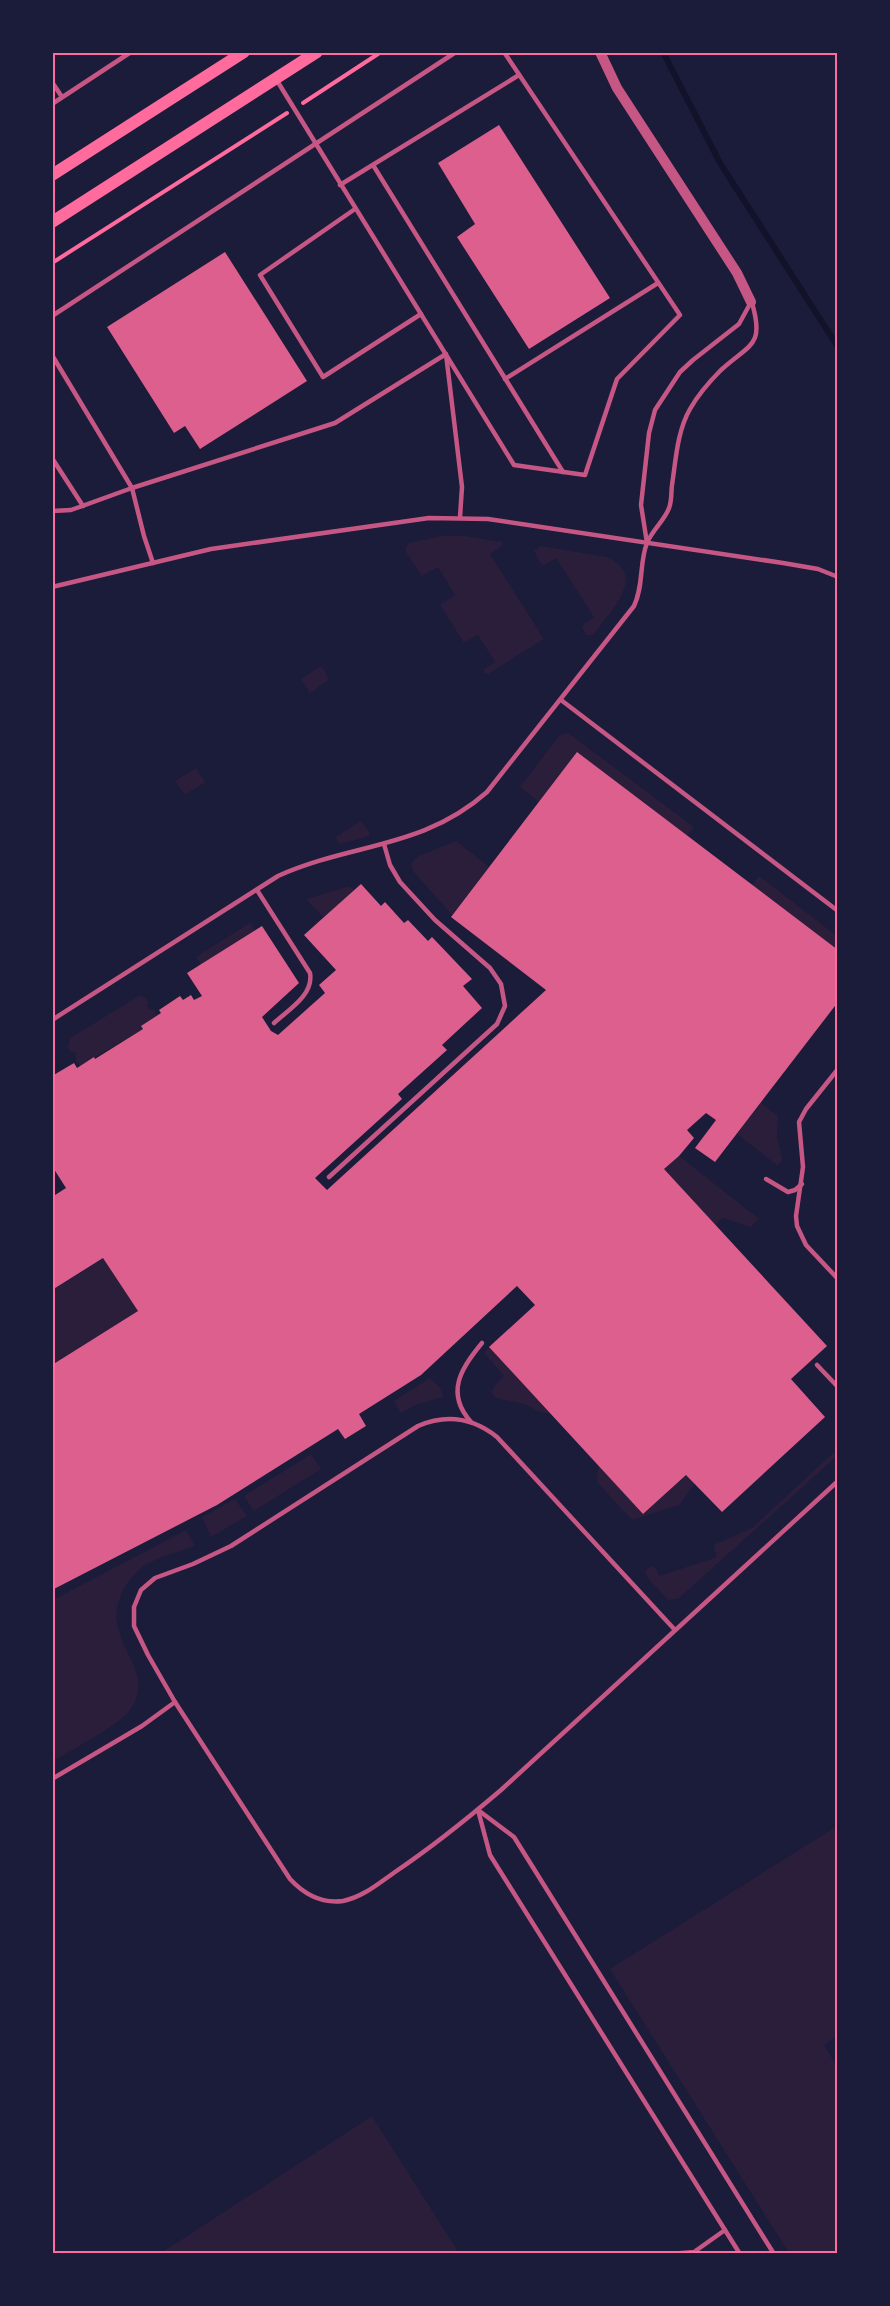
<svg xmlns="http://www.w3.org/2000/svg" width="890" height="2306" font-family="Poppins,sans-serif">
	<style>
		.green { fill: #2a1e3b }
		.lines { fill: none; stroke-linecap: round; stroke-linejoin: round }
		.stream { stroke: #12122b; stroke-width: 6 }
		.building { fill: #dd5f8e }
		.path { stroke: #ff6b9d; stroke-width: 4 }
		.service { stroke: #c65784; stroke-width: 4.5 }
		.tertiary { stroke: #c65784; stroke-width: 10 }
		.secondary { stroke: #ff6b9d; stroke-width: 12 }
		.neatline { fill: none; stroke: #ff6b9d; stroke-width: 2 }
	</style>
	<rect width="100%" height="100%" fill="#1b1b3a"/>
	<!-- green -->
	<g class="green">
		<polygon points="441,536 464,536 502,542 502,546 490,554 544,639 488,674 484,673 484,669 495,662 478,635 464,643 440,605 455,595 438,567 422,576 406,552 406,547 409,543"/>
		<path d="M541,546l65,11c44,17 3,56 -13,78h-7l-4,-9 12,-9 -38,-59 -11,7 -4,-1 -7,-13z"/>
		<polygon points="319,667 323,668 329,680 310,693 301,679"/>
		<polygon points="568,733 694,827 687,836 539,802 520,787 560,735"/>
		<polygon points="196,768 205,782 185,795 175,781"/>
		<polygon points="361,821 369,832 369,836 340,844 338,843 336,837"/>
		<path d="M456,841l33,26 -37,48 -39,-44c-3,-7 0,-12 6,-15z"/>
		<polygon points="759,876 837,936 837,950 752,885"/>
		<polygon points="350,886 354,890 324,918 306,899"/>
		<polygon points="250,923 255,930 201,965 196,957"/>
		<polygon points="139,996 145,997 149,1003 147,1005 149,1010 154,1010 157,1015 141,1026 143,1029 80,1066 76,1060 76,1053 71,1052 68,1048 70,1038"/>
		<polygon points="761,1103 778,1116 777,1137 782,1160 778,1166 737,1134"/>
		<polygon points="679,1156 759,1219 750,1227 723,1218 715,1225 664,1169"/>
		<polygon points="104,1258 138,1311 53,1365 53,1290"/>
		<path d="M489,1347l61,66c-15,0 -14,-5 -26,-9 -18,-6 -49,-1 -20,-28l-20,-23z"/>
		<polygon points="430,1378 442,1390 443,1397 418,1404 401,1413 394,1401"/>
		<polygon points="834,1452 837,1456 678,1599 668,1600 647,1577 645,1571 651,1566 656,1568 659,1576 717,1557 714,1546 716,1544 752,1528"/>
		<polygon points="311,1454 321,1469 254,1511 244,1496"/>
		<polygon points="598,1465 643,1514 686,1475 695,1483 679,1505 632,1520 597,1482"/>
		<polygon points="235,1499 247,1516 211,1537 202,1517"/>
		<path d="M186,1530l9,16c-16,6 -33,10 -48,18 -11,7 -21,18 -26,31 -3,8 -6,17 -4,26 3,30 35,56 15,86 -11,18 -56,40 -75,52l-5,-3 1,-156z"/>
		<polygon points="837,1826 837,2036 824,2045 837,2066 837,2253 789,2253 610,1969"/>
		<polygon points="372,2116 459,2253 160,2253 178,2242"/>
	</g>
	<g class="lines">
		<!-- stream -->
		<polyline class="stream" points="663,52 720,163 838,347"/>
	</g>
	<!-- building -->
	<g class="building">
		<polygon points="499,125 610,298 529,349 457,237 475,224 438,163"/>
		<polygon points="225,252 307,381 200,449 185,426 174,433 107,327"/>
		<polygon points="577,752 838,950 838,1002 715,1162 695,1148 716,1120 706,1113 687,1130 694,1138 679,1156 664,1169 827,1346 791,1379 825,1417 722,1512 686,1475 643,1514 489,1347 535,1305 517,1286 421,1375 359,1414 366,1426 345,1439 338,1429 217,1505 52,1590 52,1365 138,1311 103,1258 52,1290 52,1197 66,1188 52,1166 52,1076 74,1063 77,1068 94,1057 95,1059 143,1029 141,1026 161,1013 159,1010 180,996 183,1000 191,995 194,1000 202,996 187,973 262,926 299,983 262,1017 271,1031 278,1035 325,993 319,985 336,970 304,935 361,884 381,906 385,902 404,923 408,920 428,941 432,937 472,979 463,986 482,1008 442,1045 447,1050 398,1094 402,1099 315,1178 327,1190 546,990 451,917"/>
	</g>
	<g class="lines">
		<!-- path -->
		<g class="path">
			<polyline points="303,103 381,52"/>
			<polyline points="52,263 287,113"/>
		</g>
		<!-- service -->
		<g class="service">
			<polyline points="276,79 514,465 585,475 617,379 680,315 504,52"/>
			<polyline points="52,82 62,97"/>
			<polyline points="52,104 131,52"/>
			<polyline points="373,165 563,472"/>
			<polyline points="340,185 519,75"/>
			<polyline points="355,209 260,275 323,377 421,314"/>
			<polyline points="52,316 456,52"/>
			<polyline points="52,355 132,488 144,536 153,563"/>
			<polyline points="505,379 658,283"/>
			<polyline points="52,458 83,506"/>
			<polyline points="52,511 71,510 132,488 335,423 446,354 462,487 460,517"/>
			<polyline points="647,543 641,505 649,433 655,410 680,372 693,360 739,324 751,302"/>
			<polyline points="52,587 211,549 429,518 488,519 783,563 818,569 838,577"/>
			<polyline points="561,700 838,911"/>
			<path d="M257,890l53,83c4,22 -22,37 -36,50"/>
			<path d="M52,1020l226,-144c73,-33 145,-27 209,-84l147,-186c10,-21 5,-43 13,-63 5,-13 18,-23 22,-35 3,-7 2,-16 3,-23 4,-26 5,-53 18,-76 8,-14 20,-28 31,-39 28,-26 44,-23 31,-67"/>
			<polyline points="838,1069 806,1109 799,1122 803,1167 796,1216 797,1226 806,1245 838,1279"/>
			<polyline points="329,1177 497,1024 505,1006 501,984 490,968 435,920 400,882 390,865 384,844"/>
			<polyline points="766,1179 788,1192 795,1190 802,1184"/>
			<polyline points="817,1365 838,1387"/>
			<path d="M471,1422c-26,-29 -10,-54 11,-79"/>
			<path d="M675,1630l-178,-193c-24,-19 -51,-23 -79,-11l-187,120 -38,18 -38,14 -14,12 -7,17v19l14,29 27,47 115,177c14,15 31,25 53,22 20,-4 36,-18 52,-29 37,-25 72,-53 106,-82l337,-309"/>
			<polyline points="52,1779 142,1726 175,1702"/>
			<polyline points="478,1810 514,1837 774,2254"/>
			<polyline points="478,1810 490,1855 740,2254"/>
			<polyline points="670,2254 694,2252 725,2230"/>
		</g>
		<!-- tertiary -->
		<polyline class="tertiary" points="600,52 617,88 737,273 751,302"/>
		<!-- secondary -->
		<g class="secondary">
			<polyline points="52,175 244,52"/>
			<polyline points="52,222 317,52"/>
		</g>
	</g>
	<!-- border -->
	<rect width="890" height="2306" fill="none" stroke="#1b1b3a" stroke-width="108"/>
	<rect x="54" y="54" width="782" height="2198" class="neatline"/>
</svg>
